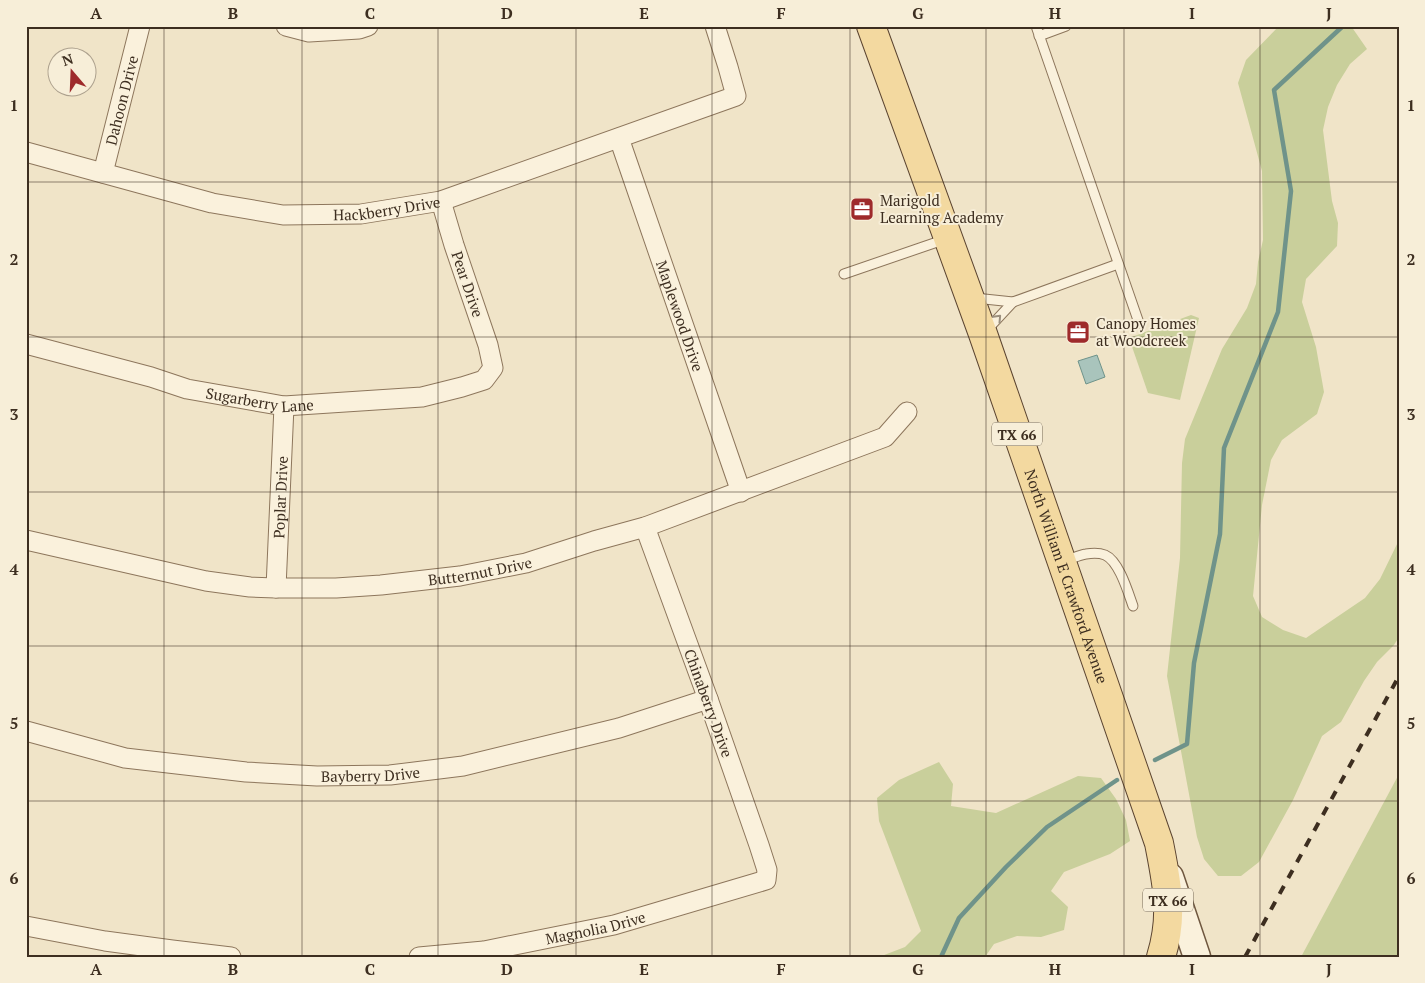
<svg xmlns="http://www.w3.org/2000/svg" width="1425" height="983" font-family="'PT Serif',serif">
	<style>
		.green { fill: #c9cf9b }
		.water { fill: #a9c4bc; stroke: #6f938a }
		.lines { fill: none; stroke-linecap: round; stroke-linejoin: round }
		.stream { stroke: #6f938a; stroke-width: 4.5 }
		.lane-casing { stroke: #8d765c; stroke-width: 11 }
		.street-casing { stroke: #8d765c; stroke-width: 21 }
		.secondary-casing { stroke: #6f573f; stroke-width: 29 }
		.primary-casing { stroke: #5b4430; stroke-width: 30 }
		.lane { stroke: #faf1dc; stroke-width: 9 }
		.street { stroke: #faf1dc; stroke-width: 19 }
		.secondary { stroke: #faf1dc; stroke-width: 26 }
		.primary { stroke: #f3d9a0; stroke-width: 28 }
		.rail { stroke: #3d2e20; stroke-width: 4; stroke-dasharray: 9 9; stroke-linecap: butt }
		.oneway { stroke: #9c907e }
		.grid { fill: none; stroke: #3d2e20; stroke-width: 1; stroke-opacity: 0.55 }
		.labels { text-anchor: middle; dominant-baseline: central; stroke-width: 4; stroke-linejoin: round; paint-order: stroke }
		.shield { fill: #f7eed8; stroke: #756857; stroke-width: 1 }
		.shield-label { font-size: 14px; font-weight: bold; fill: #3d2e20 }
		.street-label { font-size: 15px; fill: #3d2e20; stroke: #f7eed8 }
		.poi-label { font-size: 15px; fill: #3d2e20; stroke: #f7eed8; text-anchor: start }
		.neatline { fill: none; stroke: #3d2e20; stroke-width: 2 }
		.grid-label { font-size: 16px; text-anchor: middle; font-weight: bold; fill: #3d2e20 }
	</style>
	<rect width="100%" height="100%" fill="#f0e4c8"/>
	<!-- green -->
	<g class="green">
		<polygon points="1279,26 1351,26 1367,49 1350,64 1337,85 1328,107 1323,130 1332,201 1338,223 1337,246 1306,279 1302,302 1316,347 1324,392 1317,414 1282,440 1271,460 1262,505 1253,596 1262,617 1283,630 1306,638 1365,598 1380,579 1399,540 1399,637 1394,645 1377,662 1364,681 1341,722 1322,736 1293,800 1259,862 1241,876 1218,876 1204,859 1197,837 1167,676 1180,558 1182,463 1185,439 1222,349 1247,308 1256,284 1258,262 1263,240 1262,171 1238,83 1246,60"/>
		<polygon points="1191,315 1199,318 1180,400 1148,393 1129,338"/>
		<polygon points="939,762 953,784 951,806 996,813 1078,776 1101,778 1116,799 1126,820 1130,841 1110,854 1064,872 1051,891 1068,907 1064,930 1041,937 1017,936 994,944 985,957 879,957 905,947 921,931 879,821 877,798 899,780"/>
		<polygon points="1399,774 1399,957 1301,957"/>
	</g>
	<!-- water -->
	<polygon class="water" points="1097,355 1105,377 1086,384 1078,361"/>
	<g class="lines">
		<!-- stream -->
		<g class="stream">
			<polyline points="1155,760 1187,744 1194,663 1220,534 1224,448 1278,312 1291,191 1274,90 1343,26"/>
			<polyline points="941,957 959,918 1006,867 1047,827 1117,780"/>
		</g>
		<!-- lane casing -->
		<g class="lane-casing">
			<g id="lane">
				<polyline points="1036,26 1139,323"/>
				<polyline points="1039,36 1066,26"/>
				<polyline points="844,274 946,239"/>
				<polyline points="975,298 1013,302 1118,264"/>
				<polyline points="986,331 1013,302"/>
				<path d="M1064,561c7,-2 15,-6 22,-7 6,-1 14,-1 19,1 14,6 23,37 28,51"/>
			</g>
		</g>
		<!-- street casing -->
		<g class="street-casing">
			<g id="street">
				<polyline points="286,26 309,32 359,29 368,26"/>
				<path id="s1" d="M619,138l122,354"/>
				<path id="s2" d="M26,152l186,51 71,12 78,-1 80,-13 295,-105 -8,-29 -13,-41"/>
				<path id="s3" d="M103,173l37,-147"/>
				<path id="s4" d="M26,344l125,33 36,12 97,17 138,-9 40,-10 22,-7 9,-12 -5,-23 -34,-100 -13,-44"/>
				<path id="s5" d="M26,540l180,41 44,6 26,1h60l45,-3 79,-9 66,-13 68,-22 51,-14 240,-90 22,-25"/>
				<path id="s6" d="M276,588l8,-182"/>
				<path id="s7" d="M26,731l99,27 121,14 71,4 73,-1 73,-9 156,-38 89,-29"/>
				<polyline points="26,926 105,941 172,950 231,957"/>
				<path id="s8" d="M419,957l65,-6 130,-26 152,-45 1,-10 -8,-25 -51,-146 -63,-172"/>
			</g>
		</g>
		<!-- secondary casing -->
		<g class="secondary-casing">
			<polyline id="secondary" points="1170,877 1197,957"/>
		</g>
		<!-- primary casing -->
		<g class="primary-casing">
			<g id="primary">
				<path id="s9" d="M871,26l112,308 176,509c8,41 15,72 2,114"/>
			</g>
		</g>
		<!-- lane -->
		<use href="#lane" class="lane"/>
		<!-- street -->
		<use href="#street" class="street"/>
		<!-- secondary -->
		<use href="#secondary" class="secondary"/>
		<!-- primary -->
		<use href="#primary" class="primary"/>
		<!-- rail -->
		<polyline class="rail" points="1245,957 1399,676"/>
	</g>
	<!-- one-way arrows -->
	<defs><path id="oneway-chevron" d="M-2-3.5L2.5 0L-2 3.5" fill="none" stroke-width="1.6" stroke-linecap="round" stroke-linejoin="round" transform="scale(1.25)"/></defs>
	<use class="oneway" href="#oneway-chevron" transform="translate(998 318) rotate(-47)"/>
	<!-- grid -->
	<path class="grid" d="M164,26v931M302,26v931M438,26v931M576,26v931M712,26v931M850,26v931M986,26v931M1124,26v931M1260,26v931M26,182h1373M26,337h1373M26,492h1373M26,646h1373M26,801h1373"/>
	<!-- icons -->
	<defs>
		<g id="office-square" transform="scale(1.25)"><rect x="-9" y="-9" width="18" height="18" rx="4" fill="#9e2a2b" stroke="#f7eed8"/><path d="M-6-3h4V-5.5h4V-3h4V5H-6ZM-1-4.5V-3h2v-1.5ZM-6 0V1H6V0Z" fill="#fff"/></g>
	</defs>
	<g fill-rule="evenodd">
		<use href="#office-square" x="862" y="209"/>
		<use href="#office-square" x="1078" y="332"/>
	</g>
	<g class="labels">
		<!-- shield labels -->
		<g class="shield">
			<rect x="992" y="422.5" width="50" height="23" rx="4"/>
			<rect x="1143" y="888.5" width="50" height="23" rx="4"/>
		</g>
		<g class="shield-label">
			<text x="1017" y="434">TX 66</text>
			<text x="1168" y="900">TX 66</text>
		</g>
		<!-- street labels -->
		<g class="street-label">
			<text stroke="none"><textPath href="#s3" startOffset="75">Dahoon Drive</textPath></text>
			<text stroke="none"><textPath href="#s2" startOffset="369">Hackberry Drive</textPath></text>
			<text transform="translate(468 284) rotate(71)">Pear Drive</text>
			<text stroke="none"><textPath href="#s1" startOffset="188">Maplewood Drive</textPath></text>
			<text stroke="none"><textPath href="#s4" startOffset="241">Sugarberry Lane</textPath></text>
			<text stroke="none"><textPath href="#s6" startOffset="91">Poplar Drive</textPath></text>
			<text stroke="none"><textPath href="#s5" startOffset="460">Butternut Drive</textPath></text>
			<text stroke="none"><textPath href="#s9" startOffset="584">North William E Crawford Avenue</textPath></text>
			<text transform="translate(709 703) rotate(70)">Chinaberry Drive</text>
			<text stroke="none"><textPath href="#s7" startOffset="349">Bayberry Drive</textPath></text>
			<text stroke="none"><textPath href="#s8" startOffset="179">Magnolia Drive</textPath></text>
		</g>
		<!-- poi labels -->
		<g class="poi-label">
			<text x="880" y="200">Marigold<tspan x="880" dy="17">Learning Academy</tspan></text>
			<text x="1096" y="323">Canopy Homes<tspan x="1096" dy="17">at Woodcreek</tspan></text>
		</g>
	</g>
	<!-- border -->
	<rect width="1425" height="983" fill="none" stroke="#f7eed8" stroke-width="55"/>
	<!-- north arrow -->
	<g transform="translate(72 72) rotate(341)"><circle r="24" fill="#f7eed8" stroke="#ada18e"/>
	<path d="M0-4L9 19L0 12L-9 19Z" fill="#9e2a2b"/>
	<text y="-8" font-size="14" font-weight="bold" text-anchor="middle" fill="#3d2e20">N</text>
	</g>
	<rect x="28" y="28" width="1370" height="928" class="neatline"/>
	<g class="grid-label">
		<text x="96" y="19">A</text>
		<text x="233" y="19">B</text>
		<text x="370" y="19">C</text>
		<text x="507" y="19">D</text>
		<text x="644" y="19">E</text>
		<text x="781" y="19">F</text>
		<text x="918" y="19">G</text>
		<text x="1055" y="19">H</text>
		<text x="1192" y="19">I</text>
		<text x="1329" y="19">J</text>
		<text x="14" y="111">1</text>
		<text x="1411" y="111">1</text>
		<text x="14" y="265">2</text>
		<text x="1411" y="265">2</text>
		<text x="14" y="420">3</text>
		<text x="1411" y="420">3</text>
		<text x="14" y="575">4</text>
		<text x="1411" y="575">4</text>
		<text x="14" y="729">5</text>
		<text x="1411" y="729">5</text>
		<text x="14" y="884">6</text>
		<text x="1411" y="884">6</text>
		<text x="96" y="975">A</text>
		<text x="233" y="975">B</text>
		<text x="370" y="975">C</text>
		<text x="507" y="975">D</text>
		<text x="644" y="975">E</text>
		<text x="781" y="975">F</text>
		<text x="918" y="975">G</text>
		<text x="1055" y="975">H</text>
		<text x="1192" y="975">I</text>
		<text x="1329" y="975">J</text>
	</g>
</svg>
